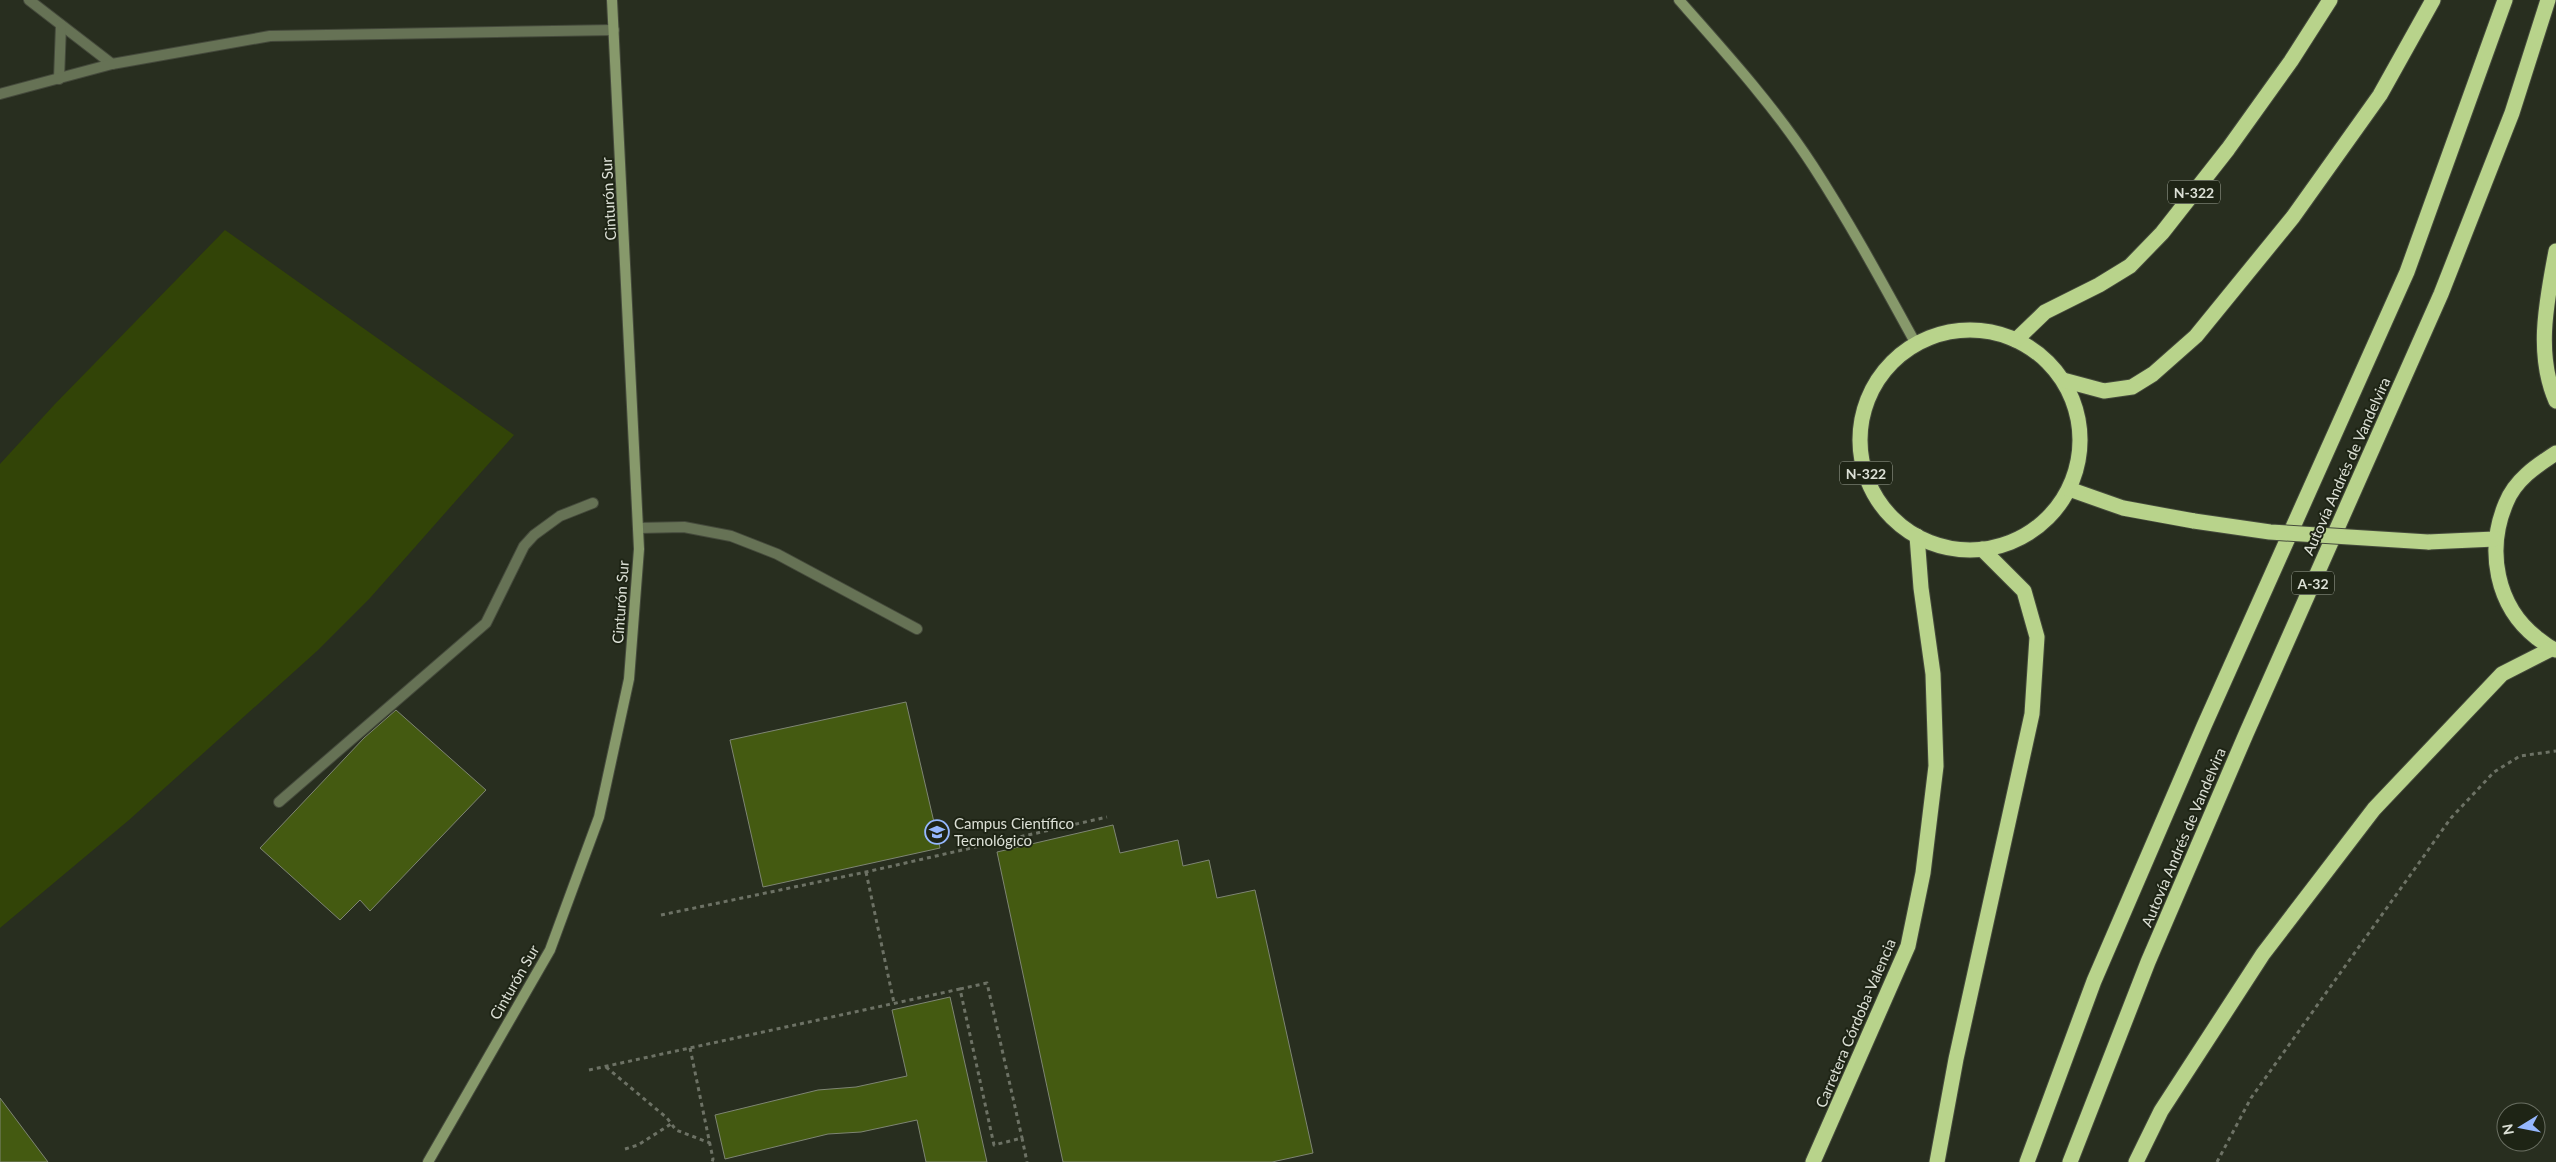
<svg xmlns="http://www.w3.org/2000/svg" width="2556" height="1162" font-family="Lato,sans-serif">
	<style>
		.green { fill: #324407 }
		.building { fill: #445a11; stroke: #7e8573 }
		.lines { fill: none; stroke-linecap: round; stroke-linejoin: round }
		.lane-casing { stroke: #454a3c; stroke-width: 12 }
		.street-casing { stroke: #454a3c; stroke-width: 12 }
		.secondary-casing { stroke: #454a3c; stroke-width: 12 }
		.highway-casing { stroke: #454a3c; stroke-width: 17 }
		.path { stroke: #6d7265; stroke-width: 3; stroke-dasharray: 4 4; stroke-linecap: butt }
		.lane { stroke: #667255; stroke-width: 10 }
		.street { stroke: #667255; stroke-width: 10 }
		.secondary { stroke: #87996b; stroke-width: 10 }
		.highway { stroke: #b8d38b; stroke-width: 15 }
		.highway-bridge-casing { stroke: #454a3c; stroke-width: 17; stroke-linecap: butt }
		.highway-bridge { stroke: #b8d38b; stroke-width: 15 }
		.labels { text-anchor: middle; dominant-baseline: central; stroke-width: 4; stroke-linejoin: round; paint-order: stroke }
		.shield { fill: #1e2415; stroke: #a3a89c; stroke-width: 1 }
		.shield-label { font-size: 14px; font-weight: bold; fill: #dce0d6 }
		.street-label { font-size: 15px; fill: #dce0d6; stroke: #1e2415 }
		.poi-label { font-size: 15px; fill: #dce0d6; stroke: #1e2415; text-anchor: start }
	</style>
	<rect width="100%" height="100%" fill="#282e1f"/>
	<!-- green -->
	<polygon class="green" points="225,230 514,435 370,598 317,651 129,820 0,928 0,464 55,404"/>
	<!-- building -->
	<g class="building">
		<polygon points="906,702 940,848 763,887 730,740"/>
		<polygon points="396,710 486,790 370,911 360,900 340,920 260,848 364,738"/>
		<polygon points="1113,825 1120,853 1178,840 1183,866 1209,860 1217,898 1255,890 1313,1153 1272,1162 1063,1162 997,852"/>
		<polygon points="950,997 987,1162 926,1162 917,1120 861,1132 828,1134 725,1159 715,1115 818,1090 856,1087 907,1076 892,1010"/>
		<polygon points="0,1098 48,1162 0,1162"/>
	</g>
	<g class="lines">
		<!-- lane casing -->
		<g class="lane-casing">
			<polyline id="lane" points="638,528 684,527 731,536 777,554 917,629"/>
		</g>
		<!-- street casing -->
		<g class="street-casing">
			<g id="street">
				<polyline points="29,0 112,64"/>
				<polyline points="59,79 61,25"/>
				<polyline points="0,94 112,64 270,36 614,30"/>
				<polyline points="279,802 486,623 524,546 534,535 560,516 593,503"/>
			</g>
		</g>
		<!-- secondary casing -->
		<g class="secondary-casing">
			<g id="secondary">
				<path d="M1679,0c47,53 95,106 134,166 37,57 70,118 103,178"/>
				<polyline points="428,1162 550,950 599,817 629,679 639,549 612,0"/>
			</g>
		</g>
		<!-- highway casing -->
		<g class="highway-casing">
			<g id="highway">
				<path d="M2556,251c-9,49 -21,102 0,150"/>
				<circle cx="1970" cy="440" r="110"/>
				<polyline points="2016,340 2045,312 2099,285 2130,266 2162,233 2228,149 2291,61 2330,0"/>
				<polyline points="2063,380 2104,391 2132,387 2153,374 2196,336 2293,217 2380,95 2433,0"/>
				<path d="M2556,453c-20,13 -41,27 -50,50 -20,47 -10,103 31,135 6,4 12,10 19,12"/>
				<polyline points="2069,489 2123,508 2194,521"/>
				<polyline points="2428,542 2495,539"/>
				<polyline points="1813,1162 1908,946 1923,873 1936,766 1933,674 1921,588 1917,536"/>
				<polyline points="1937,1162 1956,1059 2032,714 2037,637 2024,591 1982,549"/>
				<polyline points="2027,1162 2094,981 2204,726 2407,272 2505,0"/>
				<polyline points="2070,1162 2148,962 2246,734 2441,294 2512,113 2548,0"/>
				<polyline points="2136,1162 2161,1111 2263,954 2374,809 2502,674 2551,649"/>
			</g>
		</g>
		<!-- path -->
		<g class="path">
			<polyline points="866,872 894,1003"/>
			<polyline points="661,915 866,872 1107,817"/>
			<polyline points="960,989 987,983 1022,1138"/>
			<polyline points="690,1048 713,1159 712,1162"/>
			<polyline points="606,1067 667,1118 676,1130 710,1143"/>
			<polyline points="589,1070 960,989 994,1145 1022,1138 1027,1162"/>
			<polyline points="625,1149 638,1145 671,1124"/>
			<polyline points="2217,1162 2251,1098 2451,818 2494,772 2520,756 2556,751"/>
		</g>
		<!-- lane -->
		<use href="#lane" class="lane"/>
		<!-- street -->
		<use href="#street" class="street"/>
		<!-- secondary -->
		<use href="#secondary" class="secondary"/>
		<!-- highway -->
		<use href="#highway" class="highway"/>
		<!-- highway-bridge casing -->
		<g class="highway-bridge-casing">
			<polyline id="highway-bridge" points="2194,521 2270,532 2428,542"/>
		</g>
		<!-- highway-bridge -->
		<use href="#highway-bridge" class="highway-bridge"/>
	</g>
	<!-- icons -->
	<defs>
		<g id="university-ring" transform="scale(1.25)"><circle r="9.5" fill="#1e2415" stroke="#95b7fd" stroke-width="1.5"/><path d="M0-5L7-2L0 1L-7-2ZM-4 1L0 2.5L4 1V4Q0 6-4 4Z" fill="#95b7fd"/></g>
	</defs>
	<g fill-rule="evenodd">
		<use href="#university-ring" x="937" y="832"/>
	</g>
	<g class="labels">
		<!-- shield labels -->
		<g class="shield">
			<rect x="2168" y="180.5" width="52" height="23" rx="4"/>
			<rect x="1840" y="461.5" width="52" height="23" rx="4"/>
			<rect x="2292" y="571.5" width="42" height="23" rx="4"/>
		</g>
		<g class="shield-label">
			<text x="2194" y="192">N-322</text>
			<text x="1866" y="473">N-322</text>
			<text x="2313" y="583">A-32</text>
		</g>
		<!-- street labels -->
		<g class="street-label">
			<text transform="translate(608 199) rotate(-93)">Cinturón Sur</text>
			<text transform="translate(2346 466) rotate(-66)">Autovía Andrés de Vandelvira</text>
			<text transform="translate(620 602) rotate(-86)">Cinturón Sur</text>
			<text transform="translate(2183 837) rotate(-67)">Autovía Andrés de Vandelvira</text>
			<text transform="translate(514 982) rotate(-60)">Cinturón Sur</text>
			<text transform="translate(1855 1023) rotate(-67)">Carretera Córdoba-Valencia</text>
		</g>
		<!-- poi labels -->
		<g class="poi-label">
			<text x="954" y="823">Campus Científico<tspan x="954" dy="17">Tecnológico</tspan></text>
		</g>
	</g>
	<!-- north arrow -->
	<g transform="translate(2521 1127) rotate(260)"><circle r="24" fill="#1e2415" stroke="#6a6f62"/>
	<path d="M0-4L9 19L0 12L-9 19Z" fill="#95b7fd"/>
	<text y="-8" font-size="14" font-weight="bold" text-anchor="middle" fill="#dce0d6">N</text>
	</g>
</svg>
